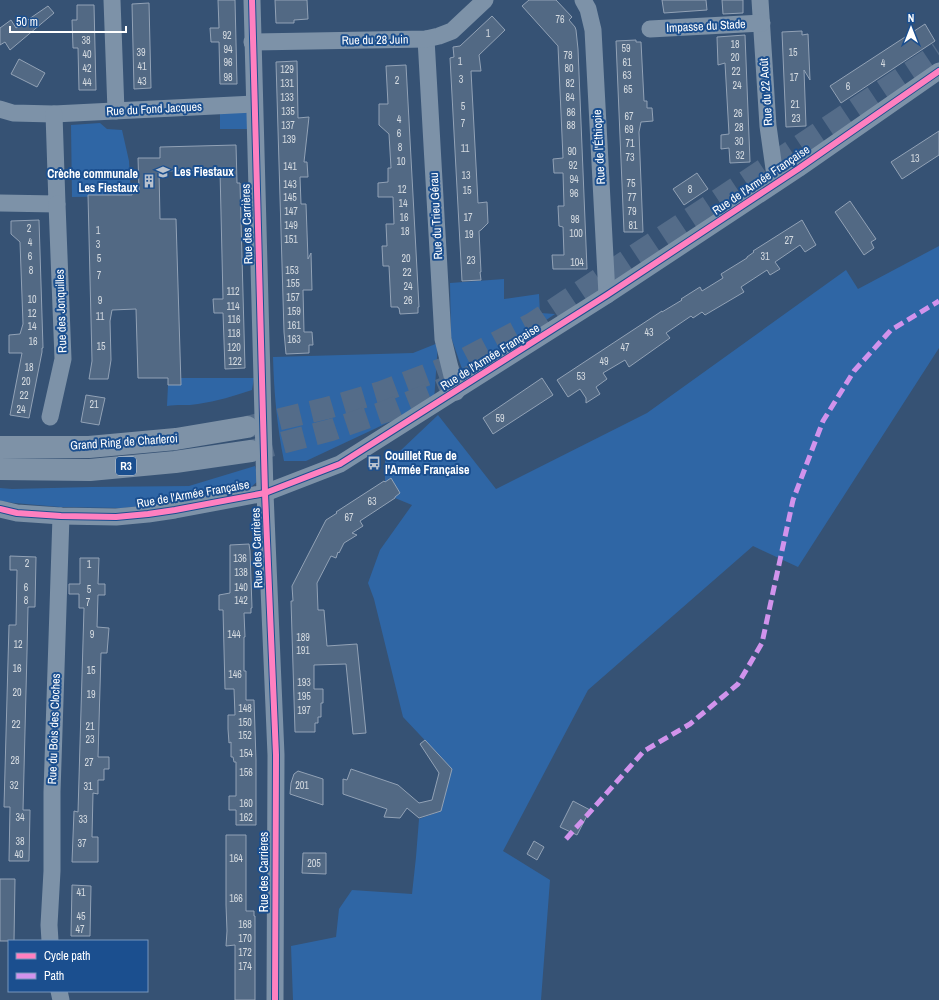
<svg xmlns="http://www.w3.org/2000/svg" width="939" height="1000" font-family="'Archivo Narrow',sans-serif">
	<style>
		.green { fill: #2f66a5 }
		.building { fill: #526984; stroke: #92a2b6 }
		.lines { fill: none; stroke-linecap: round; stroke-linejoin: round }
		.motorway-tunnel { stroke: #546c89; stroke-width: 22; stroke-dasharray: 22 11; stroke-linecap: butt }
		.minor { stroke: #7d92a8; stroke-width: 17 }
		.motorway { stroke: #7e92a7; stroke-width: 22 }
		.quiet { stroke: #d193ec; stroke-width: 5; stroke-dasharray: 10 5; stroke-linecap: butt }
		.cycleway-casing { stroke: #1b4f8f; stroke-width: 8 }
		.cycleway { stroke: #ff80c0; stroke-width: 6 }
		.labels { text-anchor: middle; dominant-baseline: central; stroke-width: 4; stroke-linejoin: round; paint-order: stroke }
		.number-label { font-size: 10px; fill: #d4dae0 }
		.shield { fill: #1b4f8f; stroke: #bbcadd; stroke-width: 1 }
		.shield-label { font-size: 11px; font-weight: bold; fill: #fff }
		.street-label { font-size: 12px; fill: #fff; stroke: #1b4f8f }
		.poi-label { font-size: 12px; font-weight: bold; fill: #fff; stroke: #1b4f8f; text-anchor: start }
	</style>
	<rect width="100%" height="100%" fill="#365274"/>
	<!-- green -->
	<g class="green">
		<polygon points="248,112 249,129 220,129 220,113"/>
		<polygon points="100,123 107,129 122,130 129,161 131,196 72,197 71,125"/>
		<polygon points="939,246 939,348 798,567 753,546 588,690 503,851 550,880 541,1000 293,1000 291,946 336,937 339,909 352,890 412,894 416,857 419,819 441,811 452,769 403,717 374,599 368,583 380,550 412,505 395,498 385,481 385,461 399,452 438,415 496,489 647,413 846,270 858,289"/>
		<polygon points="504,279 504,299 539,294 540,313 555,314 499,352 462,369 451,337 450,283"/>
		<path d="M438,343l-4,58 -128,60h-22c-7,-35 -10,-68 -11,-104l140,-4z"/>
		<path d="M181,378h73l-2,12c-18,6 -35,11 -54,14 -11,2 -21,0 -31,2l1,-21 13,-1z"/>
		<polygon points="255,466 259,480 250,488 186,502 122,508 60,507 14,503 0,501 0,488 12,489 91,487 189,486"/>
	</g>
	<!-- building -->
	<g class="building">
		<polygon points="218,0 235,0 237,84 220,84 219,42 211,42 210,28 219,28"/>
		<polygon points="275,0 307,0 308,19 294,20 294,23 276,23"/>
		<polygon points="529,0 556,0 572,17 569,20 575,27 576,30 578,49 587,269 553,269 552,255 564,255 563,227 559,226 558,206 564,206 563,173 554,173 553,159 563,158 558,46 522,6"/>
		<polygon points="662,0 706,0 707,10 664,13"/>
		<polygon points="722,0 743,0 743,13 723,14"/>
		<polygon points="149,3 151,88 134,89 132,4"/>
		<polygon points="77,5 94,5 96,90 79,90 78,48 73,48 72,20 77,20"/>
		<polygon points="48,6 54,13 10,50 5,42 0,45 0,28 11,20 16,28"/>
		<polygon points="492,16 505,30 479,55 481,71 471,71 478,203 487,202 488,223 481,230 479,231 481,272 480,272 481,280 462,281 450,58 454,57 453,47 460,46"/>
		<polygon points="925,24 935,41 841,103 830,86"/>
		<polygon points="802,31 802,35 808,34 810,80 804,70 806,126 786,127 782,32"/>
		<polygon points="745,35 750,162 730,163 729,148 721,149 721,135 729,134 725,63 718,65 717,37"/>
		<polygon points="636,40 636,42 641,42 644,101 647,101 647,108 652,108 653,121 641,122 639,132 643,232 624,232 616,41"/>
		<polygon points="19,59 45,73 37,87 11,74"/>
		<polygon points="297,61 298,118 309,117 304,162 307,162 308,177 300,177 301,204 306,204 308,259 311,253 312,290 303,290 304,332 312,332 313,345 309,345 309,353 286,354 284,332 276,62"/>
		<polygon points="406,65 419,307 418,307 418,313 400,314 399,308 398,308 398,307 391,307 389,266 383,266 382,246 387,246 386,224 394,224 393,197 378,197 378,183 388,182 388,168 391,168 389,134 379,125 379,104 388,104 386,66"/>
		<polygon points="939,131 939,155 902,179 891,162"/>
		<polygon points="236,145 237,183 240,183 245,368 225,369 223,313 214,313 213,299 223,299 220,170 159,171 160,219 176,219 181,385 168,385 168,378 138,378 136,309 112,310 110,321 111,360 108,379 89,379 92,361 88,195 132,195 132,190 139,190 138,158 160,158 160,147"/>
		<polygon points="697,173 708,189 684,205 673,189"/>
		<polygon points="850,201 876,239 871,242 874,248 864,255 835,212"/>
		<polygon points="39,220 43,348 42,348 42,352 29,418 10,415 22,353 9,353 9,335 20,334 23,324 20,242 11,234 11,221"/>
		<polygon points="802,220 816,245 805,252 800,245 775,262 780,269 770,275 767,270 741,287 744,292 705,315 702,312 693,318 691,316 666,333 670,338 629,367 625,360 603,373 607,379 596,387 600,394 586,403 586,398 580,389 568,397 557,380 662,311 662,312 682,300 681,299 700,287 702,291 723,278 721,274 747,258 747,257 754,252 753,251"/>
		<polygon points="542,378 553,395 493,434 483,418"/>
		<polygon points="86,395 105,398 99,425 81,422"/>
		<polygon points="391,478 400,493 395,497 395,498 360,521 363,526 352,533 357,535 344,543 339,553 338,552 336,558 331,556 317,583 318,610 324,610 327,646 357,644 366,733 353,734 346,664 314,665 314,689 323,689 323,703 321,703 321,717 318,717 318,723 315,723 315,732 295,732 291,601 293,601 292,586 326,520 337,513 336,512 384,481 385,482"/>
		<polygon points="249,544 250,551 252,608 251,608 251,613 244,613 245,637 244,637 244,671 246,671 246,700 254,700 256,760 256,825 236,825 236,810 229,810 229,796 236,796 236,762 234,762 233,757 231,757 231,742 229,743 228,729 228,715 235,715 234,689 225,689 223,610 219,610 219,595 230,593 230,545"/>
		<polygon points="10,556 36,557 35,607 28,607 27,652 23,810 30,810 29,861 9,861 10,807 4,807 9,625 16,625 17,570 10,570"/>
		<polygon points="80,558 99,558 98,584 105,584 105,595 98,595 97,627 109,628 107,653 101,653 98,757 109,757 109,769 104,769 104,780 98,780 98,794 93,793 92,837 98,837 98,862 72,862 74,811 78,812 84,608 79,608 79,594 69,594 69,584 80,584"/>
		<polygon points="425,740 452,769 441,811 419,818 407,808 400,818 384,817 387,809 343,794 343,779 347,780 351,769 398,785 419,803 432,800 439,773 420,744"/>
		<polygon points="298,771 323,779 323,805 290,794 291,783 294,774"/>
		<polygon points="573,801 590,810 577,835 560,827"/>
		<polygon points="226,835 246,835 246,911 254,911 254,916 255,916 255,1000 235,1000 235,945 226,946 227,931 226,905"/>
		<polygon points="534,841 544,847 537,860 527,854"/>
		<polygon points="303,853 326,853 326,874 302,873"/>
		<polygon points="0,879 15,879 14,941 0,941"/>
		<polygon points="72,885 91,886 90,936 71,936"/>
	</g>
	<g class="lines">
		<!-- motorway-tunnel -->
		<g class="motorway-tunnel">
			<polyline points="247,427 327,408 381,392 455,364 533,323 939,53"/>
			<polyline points="251,451 331,430 387,411 462,381 473,375"/>
		</g>
		<!-- minor -->
		<g class="minor">
			<polyline points="112,0 116,111"/>
			<polyline points="252,0 265,493 276,755 275,1000"/>
			<polyline points="583,0 588,9 593,30 607,295"/>
			<polyline points="760,0 768,126 776,183"/>
			<polyline points="650,29 762,23"/>
			<polyline points="426,39 443,339 456,392"/>
			<polyline points="252,42 426,39 439,36 452,31 485,0"/>
			<polyline points="0,109 13,113 54,114 254,104"/>
			<polyline points="0,203 57,204 54,114"/>
			<polyline points="50,417 63,359 57,204"/>
			<polyline points="0,509 17,513 61,516 116,517 148,514 175,510 265,493 340,464 607,295 798,169 939,71"/>
			<polyline points="50,941 49,925 52,871 52,792 61,516"/>
			<polyline points="59,991 61,1000"/>
		</g>
		<!-- motorway -->
		<g class="motorway">
			<polyline points="0,447 89,447 176,439 247,427"/>
			<polyline points="0,469 90,470 175,462 251,451"/>
		</g>
		<!-- quiet -->
		<polyline class="quiet" points="566,839 644,751 690,724 738,684 762,643 793,500 823,421 854,371 891,330 939,301"/>
		<!-- cycleway casing -->
		<g class="cycleway-casing">
			<g id="cycleway">
				<polyline points="252,0 265,493 276,755 275,1000"/>
				<polyline points="0,509 17,513 61,516 116,517 148,514 175,510 265,493 340,464 607,295 798,169 939,71"/>
			</g>
		</g>
		<!-- cycleway -->
		<use href="#cycleway" class="cycleway"/>
	</g>
	<!-- icons -->
	<defs>
		<g id="school-bare" transform="scale(1.08)"><path d="M0-5L7-2L0 1L-7-2ZM-4 1L0 2.5L4 1V4Q0 6-4 4Z" fill="#b9c2ce" stroke="#1b4f8f" stroke-width="2.5" paint-order="stroke"/></g>
		<g id="building-bare" transform="scale(1.08)"><path d="M-4-6H4V6H1V3H-1V6H-4ZM-2.5-4.3h1.7v1.8h-1.7ZM.8-4.3h1.7v1.8H.8ZM-2.5-1h1.7V.8h-1.7ZM.8-1h1.7V.8H.8Z" fill="#b9c2ce" stroke="#1b4f8f" stroke-width="2.5" paint-order="stroke"/></g>
		<g id="bus-bare" transform="scale(1.08)"><path d="M-5-6H5V4H4V6H2V4H-2V6H-4V4H-5ZM-3.5-4V0h7V-4ZM-3.5 1.2v1.5H-2V1.2ZM2 1.2v1.5H3.5V1.2Z" fill="#b9c2ce" stroke="#1b4f8f" stroke-width="2.5" paint-order="stroke"/></g>
	</defs>
	<g fill-rule="evenodd">
		<use href="#school-bare" x="163" y="172"/>
		<use href="#building-bare" x="149" y="181"/>
		<use href="#bus-bare" x="374" y="463"/>
	</g>
	<g class="labels">
		<!-- number labels -->
		<g class="number-label">
			<text x="560" y="19">76</text>
			<text x="488" y="33">1</text>
			<text x="227" y="35">92</text>
			<text x="86" y="40">38</text>
			<text x="735" y="44">18</text>
			<text x="626" y="48">59</text>
			<text x="228" y="49">94</text>
			<text x="141" y="52">39</text>
			<text x="793" y="52">15</text>
			<text x="87" y="54">40</text>
			<text x="568" y="55">78</text>
			<text x="735" y="57">20</text>
			<text x="460" y="61">1</text>
			<text x="228" y="62">96</text>
			<text x="627" y="62">61</text>
			<text x="883" y="63">4</text>
			<text x="142" y="66">41</text>
			<text x="87" y="68">42</text>
			<text x="569" y="68">80</text>
			<text x="287" y="69">129</text>
			<text x="736" y="71">22</text>
			<text x="627" y="75">63</text>
			<text x="228" y="77">98</text>
			<text x="794" y="77">17</text>
			<text x="461" y="79">3</text>
			<text x="397" y="80">2</text>
			<text x="142" y="81">43</text>
			<text x="87" y="82">44</text>
			<text x="287" y="83">131</text>
			<text x="570" y="83">82</text>
			<text x="737" y="85">24</text>
			<text x="848" y="86">6</text>
			<text x="628" y="89">65</text>
			<text x="287" y="97">133</text>
			<text x="570" y="97">84</text>
			<text x="795" y="104">21</text>
			<text x="463" y="106">5</text>
			<text x="288" y="111">135</text>
			<text x="571" y="112">86</text>
			<text x="738" y="113">26</text>
			<text x="629" y="116">67</text>
			<text x="796" y="118">23</text>
			<text x="399" y="119">4</text>
			<text x="463" y="123">7</text>
			<text x="288" y="125">137</text>
			<text x="571" y="125">88</text>
			<text x="739" y="127">28</text>
			<text x="629" y="129">69</text>
			<text x="399" y="133">6</text>
			<text x="289" y="139">139</text>
			<text x="739" y="141">30</text>
			<text x="630" y="143">71</text>
			<text x="400" y="147">8</text>
			<text x="465" y="148">11</text>
			<text x="572" y="151">90</text>
			<text x="740" y="155">32</text>
			<text x="630" y="157">73</text>
			<text x="915" y="158">13</text>
			<text x="401" y="161">10</text>
			<text x="573" y="165">92</text>
			<text x="290" y="166">141</text>
			<text x="466" y="175">13</text>
			<text x="574" y="179">94</text>
			<text x="631" y="183">75</text>
			<text x="290" y="184">143</text>
			<text x="402" y="189">12</text>
			<text x="690" y="189">8</text>
			<text x="467" y="190">15</text>
			<text x="574" y="193">96</text>
			<text x="290" y="197">145</text>
			<text x="632" y="197">77</text>
			<text x="403" y="203">14</text>
			<text x="291" y="211">147</text>
			<text x="632" y="211">79</text>
			<text x="404" y="217">16</text>
			<text x="468" y="217">17</text>
			<text x="575" y="219">98</text>
			<text x="291" y="225">149</text>
			<text x="633" y="225">81</text>
			<text x="29" y="228">2</text>
			<text x="98" y="230">1</text>
			<text x="405" y="231">18</text>
			<text x="576" y="233">100</text>
			<text x="469" y="234">19</text>
			<text x="291" y="239">151</text>
			<text x="789" y="240">27</text>
			<text x="30" y="242">4</text>
			<text x="98" y="244">3</text>
			<text x="30" y="256">6</text>
			<text x="765" y="256">31</text>
			<text x="99" y="258">5</text>
			<text x="406" y="258">20</text>
			<text x="471" y="260">23</text>
			<text x="577" y="262">104</text>
			<text x="31" y="270">8</text>
			<text x="292" y="270">153</text>
			<text x="407" y="272">22</text>
			<text x="99" y="275">7</text>
			<text x="293" y="283">155</text>
			<text x="408" y="286">24</text>
			<text x="233" y="291">112</text>
			<text x="293" y="297">157</text>
			<text x="32" y="299">10</text>
			<text x="100" y="300">9</text>
			<text x="408" y="300">26</text>
			<text x="233" y="306">114</text>
			<text x="294" y="311">159</text>
			<text x="32" y="313">12</text>
			<text x="100" y="316">11</text>
			<text x="234" y="319">116</text>
			<text x="294" y="325">161</text>
			<text x="32" y="326">14</text>
			<text x="649" y="332">43</text>
			<text x="234" y="333">118</text>
			<text x="294" y="339">163</text>
			<text x="33" y="341">16</text>
			<text x="101" y="346">15</text>
			<text x="234" y="347">120</text>
			<text x="625" y="347">47</text>
			<text x="235" y="361">122</text>
			<text x="604" y="361">49</text>
			<text x="29" y="367">18</text>
			<text x="581" y="376">53</text>
			<text x="26" y="381">20</text>
			<text x="24" y="395">22</text>
			<text x="94" y="404">21</text>
			<text x="21" y="409">24</text>
			<text x="500" y="418">59</text>
			<text x="372" y="501">63</text>
			<text x="349" y="517">67</text>
			<text x="240" y="558">136</text>
			<text x="27" y="563">2</text>
			<text x="89" y="564">1</text>
			<text x="241" y="572">138</text>
			<text x="26" y="587">6</text>
			<text x="241" y="587">140</text>
			<text x="89" y="589">5</text>
			<text x="26" y="600">8</text>
			<text x="241" y="600">142</text>
			<text x="88" y="602">7</text>
			<text x="92" y="634">9</text>
			<text x="234" y="634">144</text>
			<text x="303" y="637">189</text>
			<text x="18" y="644">12</text>
			<text x="303" y="650">191</text>
			<text x="17" y="668">16</text>
			<text x="91" y="670">15</text>
			<text x="235" y="674">146</text>
			<text x="304" y="682">193</text>
			<text x="17" y="692">20</text>
			<text x="91" y="694">19</text>
			<text x="304" y="696">195</text>
			<text x="245" y="708">148</text>
			<text x="304" y="710">197</text>
			<text x="245" y="722">150</text>
			<text x="16" y="724">22</text>
			<text x="90" y="726">21</text>
			<text x="245" y="735">152</text>
			<text x="90" y="739">23</text>
			<text x="246" y="753">154</text>
			<text x="15" y="760">28</text>
			<text x="89" y="762">27</text>
			<text x="246" y="772">156</text>
			<text x="14" y="785">32</text>
			<text x="302" y="785">201</text>
			<text x="88" y="786">31</text>
			<text x="246" y="803">160</text>
			<text x="20" y="817">34</text>
			<text x="246" y="817">162</text>
			<text x="83" y="819">33</text>
			<text x="20" y="841">38</text>
			<text x="82" y="843">37</text>
			<text x="19" y="854">40</text>
			<text x="236" y="858">164</text>
			<text x="314" y="863">205</text>
			<text x="81" y="892">41</text>
			<text x="236" y="898">166</text>
			<text x="81" y="916">45</text>
			<text x="245" y="924">168</text>
			<text x="80" y="929">47</text>
			<text x="245" y="938">170</text>
			<text x="245" y="952">172</text>
			<text x="245" y="966">174</text>
		</g>
		<!-- shield labels -->
		<rect class="shield" x="116" y="457" width="20" height="18" rx="3"/>
		<g class="shield-label">
			<text x="126" y="466">R3</text>
		</g>
		<!-- street labels -->
		<g class="street-label">
			<text transform="translate(706 26) rotate(-3)">Impasse du Stade</text>
			<text transform="translate(375 40) rotate(-1)">Rue du 28 Juin</text>
			<text transform="translate(766 92) rotate(-94)">Rue du 22 Août</text>
			<text transform="translate(154 109) rotate(-3)">Rue du Fond Jacques</text>
			<text transform="translate(599 147) rotate(-93)">Rue de l'Éthiopie</text>
			<text transform="translate(761 180) rotate(-34)">Rue de l'Armée Française</text>
			<text transform="translate(436 216) rotate(-93)">Rue du Trieu Gérau</text>
			<text transform="translate(247 224) rotate(-92)">Rue des Carrières</text>
			<text transform="translate(61 311) rotate(-92)">Rue des Jonquilles</text>
			<text transform="translate(490 357) rotate(-32)">Rue de l'Armée Française</text>
			<text transform="translate(124 442) rotate(-4)">Grand Ring de Charleroi</text>
			<text transform="translate(193 494) rotate(-10)">Rue de l'Armée Française</text>
			<text transform="translate(257 548) rotate(-92)">Rue des Carrières</text>
			<text transform="translate(54 729) rotate(-88)">Rue du Bois des Cloches</text>
			<text transform="translate(264 872) rotate(-90)">Rue des Carrières</text>
		</g>
		<!-- poi labels -->
		<g class="poi-label">
			<text x="174" y="172">Les Fiestaux</text>
			<text x="138" y="174" text-anchor="end">Crèche communale<tspan x="138" dy="14">Les Fiestaux</tspan></text>
			<text x="385" y="456">Couillet Rue de<tspan x="385" dy="14">l'Armée Française</tspan></text>
		</g>
	</g>
	<!-- legend -->
	<rect x="8" y="940" width="140" height="52" fill="#1b4f8f" stroke="#7695bc"/>
	<rect x="16" y="953" width="20" height="6" fill="#ff80c0" stroke="#7695bc"/>
	<text x="44" y="960" font-size="12" fill="#ffffff">Cycle path</text>
	<rect x="16" y="973" width="20" height="6" fill="#d193ec" stroke="#7695bc"/>
	<text x="44" y="980" font-size="12" fill="#ffffff">Path</text>
	<!-- north arrow -->
	<g transform="translate(911 28)" stroke="#1b4f8f" stroke-width="3" paint-order="stroke">
	<path d="M0-3L7 15L0 10L-7 15Z" fill="#ffffff"/>
	<text y="-6" font-size="11" font-weight="bold" text-anchor="middle" fill="#ffffff">N</text>
	</g>
	<!-- scale -->
	<path d="M10 26v6h116v-6" fill="none" stroke="#ffffff" stroke-width="2"/>
	<text x="16" y="26" font-size="12" fill="#ffffff" stroke="#1b4f8f" stroke-width="3" paint-order="stroke">50 m</text>
</svg>
